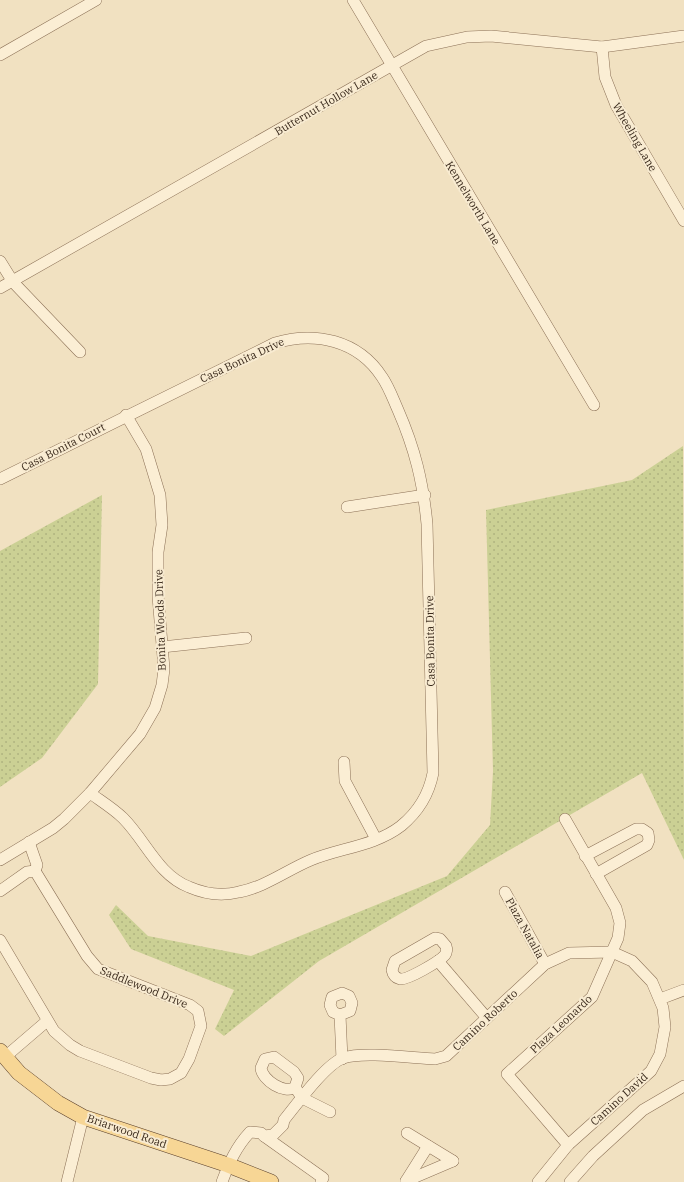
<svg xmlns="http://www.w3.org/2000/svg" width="684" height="1182" font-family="'IBM Plex Serif',serif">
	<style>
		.grass { fill: url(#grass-dots) }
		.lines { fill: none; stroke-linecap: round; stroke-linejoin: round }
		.minor-casing { stroke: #8c7157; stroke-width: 12 }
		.major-casing { stroke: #593f2b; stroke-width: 16 }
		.minor { stroke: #fbeed4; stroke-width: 11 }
		.major { stroke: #f7d695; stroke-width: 15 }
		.labels { text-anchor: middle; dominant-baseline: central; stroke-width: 4; stroke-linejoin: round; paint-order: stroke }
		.street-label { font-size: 11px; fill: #3a2a1c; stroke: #f8ebd1 }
	</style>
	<defs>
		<pattern id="grass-dots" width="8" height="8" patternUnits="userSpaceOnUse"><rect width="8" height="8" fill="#cbd094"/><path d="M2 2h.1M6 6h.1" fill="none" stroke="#afb37f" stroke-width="1.8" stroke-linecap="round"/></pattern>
	</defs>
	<rect width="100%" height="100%" fill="#f1e1c1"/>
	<!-- grass -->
	<g class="grass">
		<polygon points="683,446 684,860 642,773 319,961 224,1036 215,1029 234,990 131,949 109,915 116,905 148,936 251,956 447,876 490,825 493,771 486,510 632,480"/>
		<polygon points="102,495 98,684 42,758 0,787 0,551"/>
	</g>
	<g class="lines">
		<!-- minor casing -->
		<g class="minor-casing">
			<g id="minor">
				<polyline points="353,0 594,405"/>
				<polyline points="602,47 605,77 616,105 684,221"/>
				<polyline points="0,55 96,0"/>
				<polyline points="0,261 13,282 80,352"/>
				<polyline points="0,288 426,46 467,37 491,36 602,47 684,36"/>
				<path d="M0,479l275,-136c40,-12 83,-3 107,34 7,10 11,22 16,33 17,39 25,72 29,114l6,249c-4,21 -15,39 -32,53 -26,20 -61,22 -90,34 -24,10 -46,27 -72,32 -16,4 -34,2 -50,-5 -31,-12 -43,-46 -66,-69 -9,-9 -22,-17 -33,-25"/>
				<polyline points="347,507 425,495"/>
				<polyline points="162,647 246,638"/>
				<polyline points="344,762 345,781 376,839"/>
				<polyline points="565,819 616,908 620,923 618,938 592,997 507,1074 568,1145"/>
				<polyline points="29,842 37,865 35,871"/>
				<polyline points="585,856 636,829 642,829 648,833 649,840 647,845 596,874"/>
				<polyline points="0,860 53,828 64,819 90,793 140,734 155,708 162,685 164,669 158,596 158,552 162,525 160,495 146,449 126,415"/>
				<polyline points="0,891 27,872 35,871 87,956 98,969 190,1005 198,1011 201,1026 189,1059 181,1073 170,1079 161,1080 151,1078 80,1051 70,1045 54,1031 0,940"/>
				<polyline points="505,892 545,964"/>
				<path d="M435,938l5,1 6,7c1,3 1,6 -1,9 -5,6 -37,25 -45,24 -4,-1 -7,-4 -8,-9l3,-9z"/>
				<polyline points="438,961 486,1017"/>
				<polyline points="660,999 684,990"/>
				<polyline points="340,1015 333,1012 330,1005 332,997 342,993 349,996 352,1003 350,1011 340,1015 342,1059"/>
				<polyline points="5,1057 47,1021"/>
				<path d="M295,1087c-10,8 -33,-7 -34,-19l4,-9 9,-2 20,15 4,6 -3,9 7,11 28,14"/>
				<polyline points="407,1133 453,1161"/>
				<polyline points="264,1136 323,1178 321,1182"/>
				<polyline points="406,1181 453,1161"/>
				<polyline points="406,1181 428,1146"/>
				<polyline points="67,1182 83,1117"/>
				<path d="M222,1182c7,-19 14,-35 28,-50l11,1 3,3 9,-1 10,-10 1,-5c13,-16 41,-55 59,-62 20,-7 69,0 92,1l11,-3 99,-92 24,-11 43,-1 20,9 20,21 11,26 2,19 -5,27 -9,17 -83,74 -30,37"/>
				<polyline points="570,1182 593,1156 643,1110 684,1086"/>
			</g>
		</g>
		<!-- major casing -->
		<g class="major-casing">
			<polyline id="major" points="0,1051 19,1073 58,1103 83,1117 228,1165 271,1182"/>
		</g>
		<!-- minor -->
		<use href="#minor" class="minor"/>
		<!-- major -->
		<use href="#major" class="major"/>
	</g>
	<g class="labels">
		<!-- street labels -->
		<g class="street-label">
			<text transform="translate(326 103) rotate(-30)">Butternut Hollow Lane</text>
			<text transform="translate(635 137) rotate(60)">Wheeling Lane</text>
			<text transform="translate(473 203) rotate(59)">Kennelworth Lane</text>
			<text transform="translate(242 360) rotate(-25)">Casa Bonita Drive</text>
			<text transform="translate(63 447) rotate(-27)">Casa Bonita Court</text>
			<text transform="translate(160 620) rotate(-92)">Bonita Woods Drive</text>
			<text transform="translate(430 641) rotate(-91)">Casa Bonita Drive</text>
			<text transform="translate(525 928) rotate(61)">Plaza Natalia</text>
			<text transform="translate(144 987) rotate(22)">Saddlewood Drive</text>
			<text transform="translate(485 1020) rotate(-43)">Camino Roberto</text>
			<text transform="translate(561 1024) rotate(-43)">Plaza Leonardo</text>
			<text transform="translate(619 1099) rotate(-42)">Camino David</text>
			<text transform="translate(127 1131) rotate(19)">Briarwood Road</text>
		</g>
	</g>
</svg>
